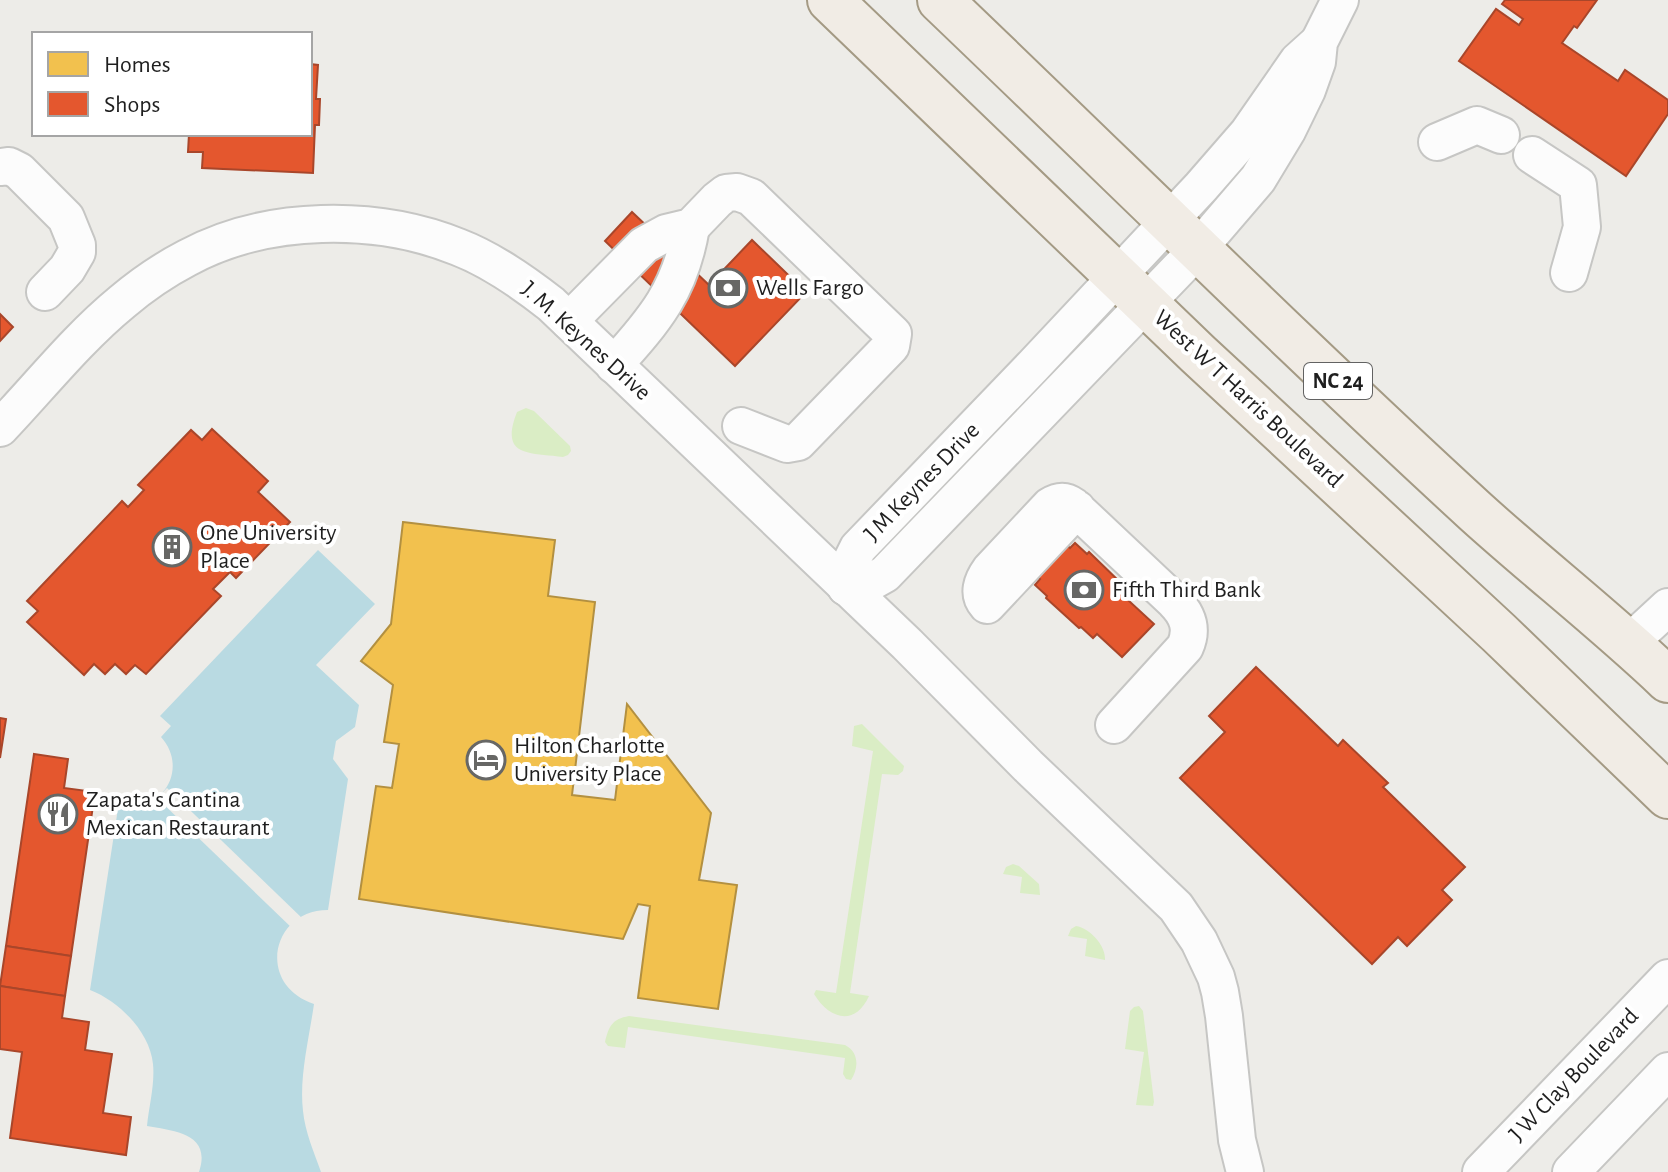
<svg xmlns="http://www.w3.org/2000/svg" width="1668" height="1172" font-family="'Alegreya Sans',sans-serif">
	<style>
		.grass { fill: #daedc5 }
		.water { fill: #b9dae2 }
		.pier { fill: #edece8 }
		.homes { fill: #f2c14e; stroke: #b39040; stroke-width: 2 }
		.shops { fill: #e4572e; stroke: #a9462a; stroke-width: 2 }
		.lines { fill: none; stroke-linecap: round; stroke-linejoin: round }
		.minor-casing { stroke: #c6c6c4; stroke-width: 40 }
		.major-casing { stroke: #a49a84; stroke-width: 48 }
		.minor { stroke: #fcfcfc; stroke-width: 36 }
		.major { stroke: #f1ece5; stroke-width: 44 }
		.labels { text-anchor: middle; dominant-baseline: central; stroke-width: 8; stroke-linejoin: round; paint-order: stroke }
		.shield { fill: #fff; stroke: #626262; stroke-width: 2 }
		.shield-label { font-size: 22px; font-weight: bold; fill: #1f1f1f }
		.poi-label { font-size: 24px; fill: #1f1f1f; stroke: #fff; text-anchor: start }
		.street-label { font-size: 24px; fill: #1f1f1f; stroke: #fff }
	</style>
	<rect width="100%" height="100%" fill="#edece8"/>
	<!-- grass -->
	<g class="grass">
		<path d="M526,408l8,3 36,35 1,5 -3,4 -5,2c-33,-5 -64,1 -46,-45z"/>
		<path d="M862,724l42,42 -1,5 -5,4 -16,-1 -32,219 19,3c-14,31 -40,23 -55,-2l2,-4 20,3 37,-242 -21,-5 2,-20z"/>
		<polygon points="1013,864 1019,866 1039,884 1040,895 1020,893 1022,877 1003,874 1006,867"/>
		<path d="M1076,926c14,2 30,20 29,34l-20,-4 2,-17 -19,-3 3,-7z"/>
		<polygon points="1139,1006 1143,1011 1154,1102 1153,1106 1136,1105 1144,1052 1125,1049 1130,1011 1134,1007"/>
		<path d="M629,1016l216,29c14,7 14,23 6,35l-5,-1 -3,-5 2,-16 -217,-31 -3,21 -17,-2 -3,-4c4,-16 7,-23 24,-26z"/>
	</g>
	<!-- water -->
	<path class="water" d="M318,550l57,54 -59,61 43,40 -4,22 -19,14 -3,18 15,20 -20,131c-57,0 -72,75 -14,94 -5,35 -15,73 -11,107 2,21 11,41 18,61h-122c13,-39 -25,-41 -52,-46 2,-20 8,-42 6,-62 -3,-32 -34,-63 -63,-74l29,-188c42,15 71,-33 42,-65l10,-11 -11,-10z"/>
	<!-- pier -->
	<polygon class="pier" points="167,788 304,920 293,929 157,798"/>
	<!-- homes -->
	<polygon class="homes" points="403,522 555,540 548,596 595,602 572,795 615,800 627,704 711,813 699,880 737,885 718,1009 638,998 650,906 638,904 623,939 359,899 376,786 392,788 399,744 384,742 393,685 361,661 391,624"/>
	<!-- shops -->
	<g class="shops">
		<polygon points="1505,0 1597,0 1577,28 1574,26 1562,43 1618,81 1625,70 1668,100 1668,114 1626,176 1459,61 1496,9 1519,25 1523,19 1502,4"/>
		<polygon points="310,64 318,65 316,99 320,99 319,125 315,125 313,173 202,168 203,152 188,152 189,134 310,134"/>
		<polygon points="632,212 709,285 752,240 806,292 735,366 605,241"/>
		<polygon points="0,314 13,327 0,341"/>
		<polygon points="212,429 268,481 258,492 290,522 236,578 230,572 213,589 221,596 146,674 135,665 126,674 115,664 105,674 94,664 84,675 27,622 38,611 27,601 122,501 128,507 144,490 138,485 191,430 202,440"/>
		<polygon points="1045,525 1070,548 1075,543 1087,554 1089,552 1122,584 1121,585 1133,597 1129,601 1154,624 1122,657 1097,634 1093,638 1081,627 1079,628 1046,598 1047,596 1035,585 1040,579 1016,556"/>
		<polygon points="1256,667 1338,746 1343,740 1388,783 1383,787 1465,867 1442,890 1452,900 1407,946 1398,937 1372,964 1180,778 1225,732 1209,716"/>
		<polygon points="0,718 6,719 0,758"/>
		<polygon points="34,754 68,759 64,788 95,792 71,956 6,946"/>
		<polygon points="6,946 71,956 65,996 0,986"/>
		<polygon points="0,986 65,996 62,1018 89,1022 85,1050 112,1054 103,1113 131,1117 126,1155 10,1138 22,1052 0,1049"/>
	</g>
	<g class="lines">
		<!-- minor casing -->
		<g class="minor-casing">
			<g id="minor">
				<polyline points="1437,142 1477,125 1501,135"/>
				<polyline points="1532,155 1578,185 1582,227 1569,273"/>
				<polyline points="0,167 9,166 19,171 66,218 77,245 77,252 67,269 45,292"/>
				<polyline points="569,321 644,245 666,233 691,227 717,200 726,193 737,192 751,197 893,334 891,346 798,442 787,444 741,426"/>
				<path d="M614,365c41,-45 67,-76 77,-138"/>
				<path d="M0,428c40,-42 77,-89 122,-126 20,-17 42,-32 65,-44 79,-43 189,-44 271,-11 34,13 65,35 93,57l356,340 121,122 148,141 23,34 17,36 4,15 4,24 13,124 8,32"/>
				<path d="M1077,509l-90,96c-10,-11 -5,-24 3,-35l60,-64c8,-5 15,-6 23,0l101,95c14,14 19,28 11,46l-71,78"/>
				<polyline points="846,587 869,583 885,574 1198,249 1258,179 1287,131 1307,90 1317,62 1319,42 1340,0"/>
				<polyline points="846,587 849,566 858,548 1034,365 1201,187 1248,133 1298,61 1318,43"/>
				<polyline points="1629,643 1668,607"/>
				<polyline points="1481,1172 1668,978"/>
				<polyline points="1571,1172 1668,1071"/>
			</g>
		</g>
		<!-- major casing -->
		<g class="major-casing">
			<g id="major">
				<polyline points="830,0 1198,354 1499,633 1668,796"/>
				<path d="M940,0c179,171 354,345 536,512 63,57 130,109 192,168"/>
			</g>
		</g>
		<!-- minor -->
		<use href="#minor" class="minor"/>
		<!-- major -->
		<use href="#major" class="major"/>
	</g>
	<!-- icons -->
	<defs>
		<g id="bank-ring" transform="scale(2)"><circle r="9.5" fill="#fff" stroke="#676765" stroke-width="1.5"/><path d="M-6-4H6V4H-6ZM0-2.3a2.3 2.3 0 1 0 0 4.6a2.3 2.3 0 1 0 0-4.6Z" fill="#676765"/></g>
		<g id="building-ring" transform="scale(2)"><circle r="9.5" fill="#fff" stroke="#676765" stroke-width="1.5"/><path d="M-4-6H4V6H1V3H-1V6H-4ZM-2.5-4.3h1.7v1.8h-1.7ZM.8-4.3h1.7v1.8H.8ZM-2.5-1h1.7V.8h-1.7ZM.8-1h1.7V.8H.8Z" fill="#676765"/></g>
		<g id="hotel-ring" transform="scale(2)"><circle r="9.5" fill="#fff" stroke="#676765" stroke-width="1.5"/><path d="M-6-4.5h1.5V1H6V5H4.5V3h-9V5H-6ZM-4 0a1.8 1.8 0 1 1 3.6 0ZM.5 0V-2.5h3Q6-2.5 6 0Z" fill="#676765"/></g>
		<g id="restaurant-ring" transform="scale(2)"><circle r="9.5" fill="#fff" stroke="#676765" stroke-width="1.5"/><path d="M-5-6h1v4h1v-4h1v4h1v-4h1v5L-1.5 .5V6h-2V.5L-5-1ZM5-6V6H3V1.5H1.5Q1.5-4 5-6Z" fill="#676765"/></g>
	</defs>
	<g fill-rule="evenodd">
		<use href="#bank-ring" x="728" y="288"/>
		<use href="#building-ring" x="172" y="547"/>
		<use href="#bank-ring" x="1084" y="590"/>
		<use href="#hotel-ring" x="486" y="760"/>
		<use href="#restaurant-ring" x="58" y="814"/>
	</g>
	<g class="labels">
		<!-- shield labels -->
		<rect class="shield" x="1304" y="363" width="68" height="36" rx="6"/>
		<g class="shield-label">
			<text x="1338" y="381">NC 24</text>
		</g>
		<!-- poi labels -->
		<g class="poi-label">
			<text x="756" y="288">Wells Fargo</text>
			<text x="200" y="533">One University<tspan x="200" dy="28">Place</tspan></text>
			<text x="1112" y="590">Fifth Third Bank</text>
			<text x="514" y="746">Hilton Charlotte<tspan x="514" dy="28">University Place</tspan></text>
			<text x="86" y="800">Zapata's Cantina<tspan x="86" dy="28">Mexican Restaurant</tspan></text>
		</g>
		<!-- street labels -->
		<g class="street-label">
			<text transform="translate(586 341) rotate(42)">J. M. Keynes Drive</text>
			<text transform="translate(1248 399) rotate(43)">West W T Harris Boulevard</text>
			<text transform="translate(922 482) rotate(-46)">J M Keynes Drive</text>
			<text transform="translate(1574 1075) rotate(-46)">J W Clay Boulevard</text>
		</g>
	</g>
	<!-- legend -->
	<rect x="32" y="32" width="280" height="104" fill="#ffffff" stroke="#a5a5a5" stroke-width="2"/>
	<rect x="48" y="52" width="40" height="24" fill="#f2c14e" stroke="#a5a5a5" stroke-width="2"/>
	<text x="104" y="72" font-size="24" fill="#1f1f1f">Homes</text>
	<rect x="48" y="92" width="40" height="24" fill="#e4572e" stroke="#a5a5a5" stroke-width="2"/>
	<text x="104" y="112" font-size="24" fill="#1f1f1f">Shops</text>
</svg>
